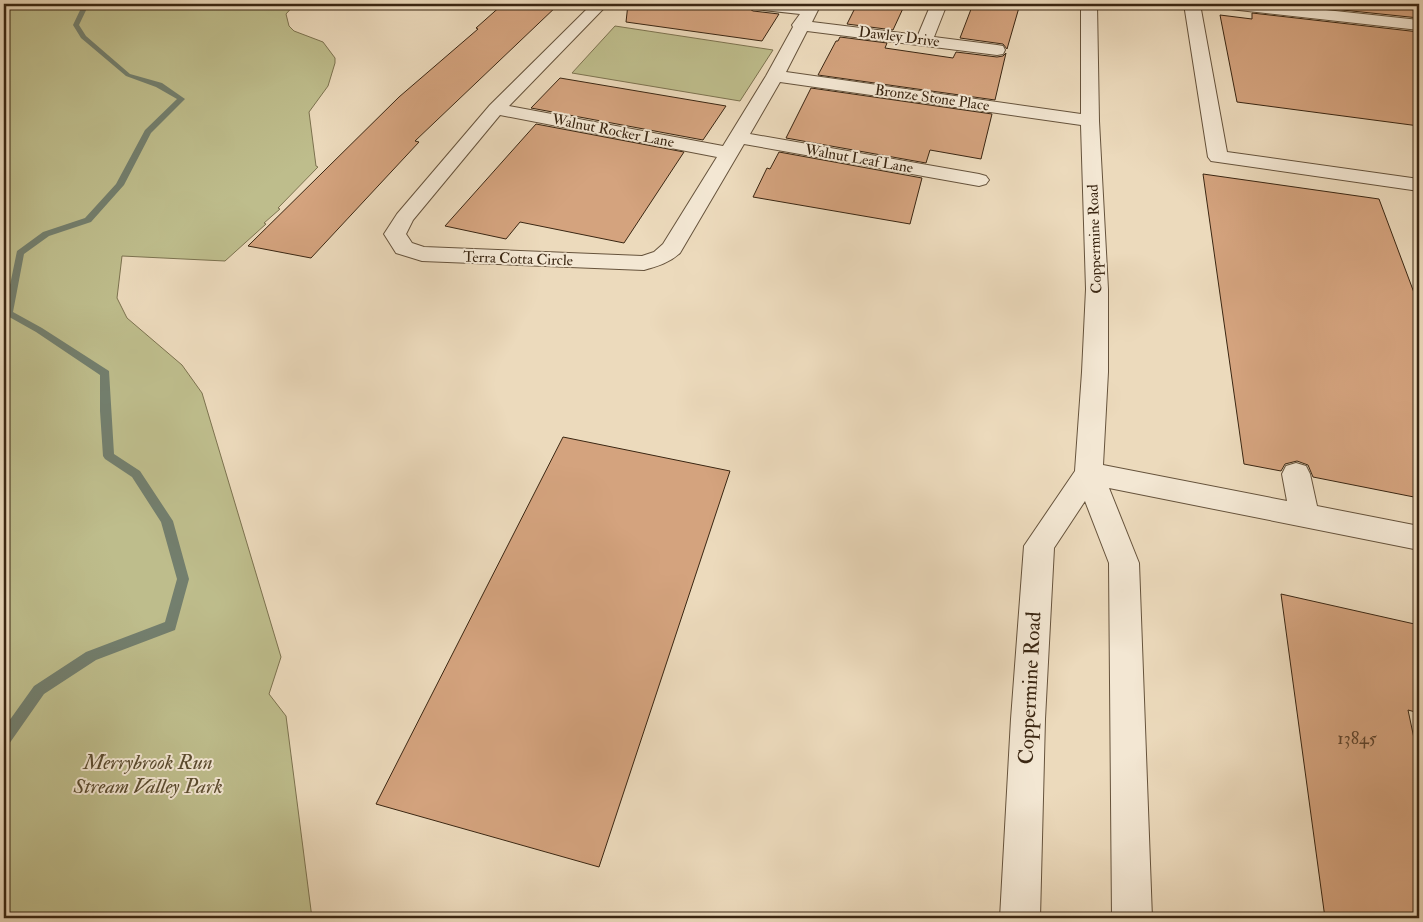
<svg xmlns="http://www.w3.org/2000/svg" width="1423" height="922" font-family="'IM FELL Double Pica',serif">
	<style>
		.green { fill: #bebd8c; stroke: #7c724f }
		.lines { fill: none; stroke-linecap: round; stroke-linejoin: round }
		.stream { fill: #737f6e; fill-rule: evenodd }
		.building { fill: #d4a37e; stroke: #3a2612 }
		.minor-casing { stroke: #66533c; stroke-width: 2 }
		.minor { fill: #f3e7d3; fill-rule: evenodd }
		.labels { text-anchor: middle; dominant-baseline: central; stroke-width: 4; stroke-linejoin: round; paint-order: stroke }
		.far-street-label { font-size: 15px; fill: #3a2612; stroke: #f3e7d3 }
		.near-number-label { font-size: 18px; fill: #60452d }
		.near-street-label { font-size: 21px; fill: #3a2612; stroke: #f3e7d3 }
		.near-park-label { font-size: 21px; font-style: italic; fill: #5b4c30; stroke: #f3e7d3 }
	</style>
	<rect width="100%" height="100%" fill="#ecdabc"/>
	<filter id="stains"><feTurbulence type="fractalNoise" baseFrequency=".004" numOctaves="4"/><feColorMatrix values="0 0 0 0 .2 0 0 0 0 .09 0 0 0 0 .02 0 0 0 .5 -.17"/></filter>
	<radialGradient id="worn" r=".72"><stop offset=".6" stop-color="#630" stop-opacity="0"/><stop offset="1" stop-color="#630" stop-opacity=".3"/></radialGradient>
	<!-- green -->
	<g class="green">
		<polygon points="12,4 295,4 286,14 289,26 294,31 323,42 335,58 335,63 328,86 309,112 316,166 318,167 278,208 280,209 264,223 266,224 225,261 122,256 117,298 127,318 182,365 202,393 281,657 269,694 286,716 312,918 4,918 4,7"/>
		<polygon points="615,26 773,50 740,101 572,73"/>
	</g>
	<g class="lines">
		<!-- stream -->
		<polygon class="stream" points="83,4 89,4 79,25 86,36 130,74 162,83 185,99 151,133 124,185 91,222 49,236 24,254 13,312 42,328 109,371 114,454 140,471 173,521 189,579 175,630 96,660 44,694 9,744 4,746 4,728 34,686 86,652 165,622 177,579 161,522 132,477 105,459 103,456 100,411 100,375 36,332 4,314 17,251 43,232 85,218 116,184 145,130 177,99 156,87 126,76 81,38 73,25"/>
	</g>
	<!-- building -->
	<g class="building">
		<polygon points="503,4 559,4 415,141 419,142 311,258 248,246 399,97 478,29 476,28"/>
		<polygon points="628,4 744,4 748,8 753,11 779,14 762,41 626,22"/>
		<polygon points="857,4 905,4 893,30 847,24"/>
		<polygon points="973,4 1020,4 1007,49 1003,44 960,38"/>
		<polygon points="1285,4 1419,4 1419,18"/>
		<polygon points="1252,13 1419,32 1419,126 1237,102 1220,15 1252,19"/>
		<polygon points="840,37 887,43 885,48 953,58 956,52 997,57 1003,56 1006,53 995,100 818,75 836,41 838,41"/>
		<polygon points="560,78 726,106 703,140 531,108"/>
		<polygon points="811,88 992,114 981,159 930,150 926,163 786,138"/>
		<polygon points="536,124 684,152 624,243 520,222 506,239 445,226"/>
		<polygon points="779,152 922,178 910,224 753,197 767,168 770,169"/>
		<polygon points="1203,174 1379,199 1419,306 1419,498 1313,477 1308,465 1297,461 1285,464 1281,471 1244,464"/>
		<polygon points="563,437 730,471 599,867 376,804"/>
		<polygon points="1281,594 1419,625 1419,713 1408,710 1419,762 1419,918 1325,918"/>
	</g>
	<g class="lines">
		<!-- minor casing -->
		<g class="minor-casing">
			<g id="minor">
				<path d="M592,4h16l-99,102 214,40 43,-70 27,-49 -1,-2 8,-11 -46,-5 -5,-2 -3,-3h75l-9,18 106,13 13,-31h16l-13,33 63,8 6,1 2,4 -2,4 -6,1 -190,-24 -21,41 295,42v-110h16l2,117 9,168v83l-5,93 184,36 -5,-27 4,-8 10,-3 10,3 4,8 7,32 102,20v24l-310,-62 30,75 13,355h-40l-3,-355 -24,-62 -31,47 -9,171 -5,199h-40l11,-199 13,-173 51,-75 7,-99 4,-83 -5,-164 -301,-43 -30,52 229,40 7,2 3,4 -3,4 -7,2 -235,-42 -64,109c-11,10 -22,13 -36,17l-222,-9 -26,-8 -12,-19 13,-20 93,-109zM500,115l217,42 -54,87 -9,8 -12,4 -218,-9 -12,-4 -6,-9 7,-14z"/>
				<polygon points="1184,4 1200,4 1227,152 1419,179 1419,191 1211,161 1208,157"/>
				<polygon points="1222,4 1270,4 1419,20 1419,30 1230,9 1225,7"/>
			</g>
		</g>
		<!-- minor -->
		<use href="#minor" class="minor"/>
	</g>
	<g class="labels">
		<!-- far-street labels -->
		<g class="far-street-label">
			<text transform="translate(899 37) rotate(7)">Dawley Drive</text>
			<text transform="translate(932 98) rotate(8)">Bronze Stone Place</text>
			<text transform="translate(613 131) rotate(11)">Walnut Rocker Lane</text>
			<text transform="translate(859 159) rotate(10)">Walnut Leaf Lane</text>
			<text transform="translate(1095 239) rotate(-92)">Coppermine Road</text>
			<text transform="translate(518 259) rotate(2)">Terra Cotta Circle</text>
		</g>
		<!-- near-number labels -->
		<g class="near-number-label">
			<text x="1357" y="738">13845</text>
		</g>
		<!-- near-street labels -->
		<g class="near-street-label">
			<text transform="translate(1030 688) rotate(-87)">Coppermine Road</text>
		</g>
		<!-- near-park labels -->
		<g class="near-park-label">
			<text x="148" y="762">Merrybrook Run<tspan x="148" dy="24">Stream Valley Park</tspan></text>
		</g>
	</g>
	<!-- margin -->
	<rect width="1423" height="922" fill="none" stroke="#ecdabc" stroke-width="20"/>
	<rect x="5" y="5" width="1413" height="912" fill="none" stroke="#3a2612" stroke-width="2.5"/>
	<rect x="10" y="10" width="1403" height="902" fill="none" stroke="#3a2612"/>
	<rect width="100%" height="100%" filter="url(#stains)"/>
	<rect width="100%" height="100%" fill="url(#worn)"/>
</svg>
